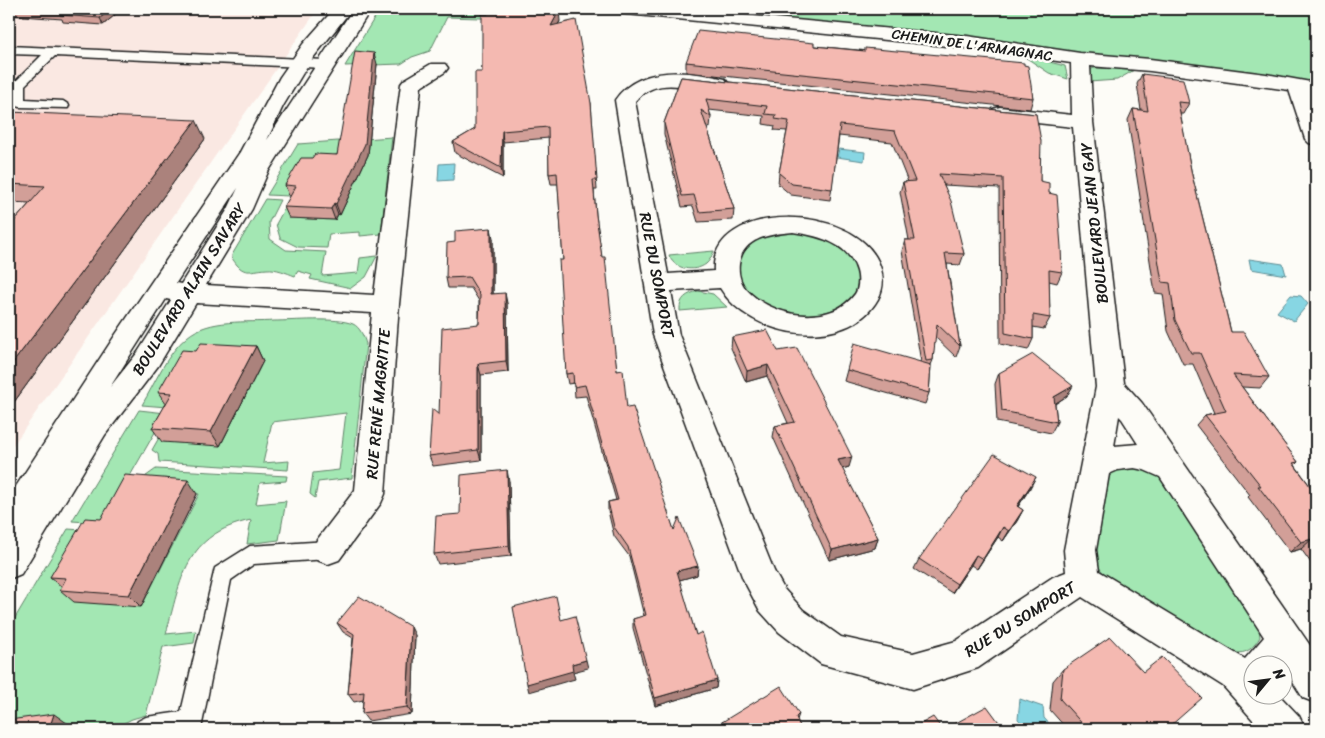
<svg xmlns="http://www.w3.org/2000/svg" width="1325" height="738" font-family="Sriracha,sans-serif">
	<style>
		.built { fill: #fae8e2 }
		.green { fill: #a3e7b3; stroke: #608268 }
		.water { fill: #87d6e3; stroke: #5c8c93 }
		.lines { fill: none; stroke-linecap: round; stroke-linejoin: round }
		.lane-casing { stroke: #1c1c1c; stroke-width: 3 }
		.street-casing { stroke: #1c1c1c; stroke-width: 3 }
		.lane { fill: #fdfcf7; fill-rule: evenodd }
		.street { fill: #fdfcf7; fill-rule: evenodd }
		.wall { fill: #d29f98; stroke: #1c1c1c }
		.shaded-wall { fill: #ab827c; stroke: #1c1c1c }
		.building { fill: #f4b9b1; stroke: #1c1c1c }
		.labels { text-anchor: middle; dominant-baseline: central; stroke-width: 5; stroke-linejoin: round; paint-order: stroke }
		.far-street-label { font-size: 14px; fill: #1c1c1c; stroke: #fdfcf7 }
		.street-label { font-size: 16px; fill: #1c1c1c; stroke: #fdfcf7 }
	</style>
	<rect width="100%" height="100%" fill="#fdfcf7"/>
	<filter id="ink" filterUnits="userSpaceOnUse"><feTurbulence type="fractalNoise" baseFrequency=".02" numOctaves="2"/><feDisplacementMap in="SourceGraphic" scale="10" xChannelSelector="R" yChannelSelector="G"/><feConvolveMatrix kernelMatrix="1 2 1 2 8 2 1 2 1" color-interpolation-filters="sRGB"/></filter>
	<g filter="url(#ink)">
		<!-- built -->
		<polygon class="built" points="9,9 318,9 9,451"/>
		<!-- green -->
		<g class="green">
			<polygon points="380,9 517,9 514,19 447,17 430,51 412,57 401,64 345,66"/>
			<polygon points="627,9 1316,9 1316,89 727,17"/>
			<polygon points="1022,55 1065,66 1068,79 1049,73"/>
			<polygon points="1094,68 1136,69 1117,80 1089,82 1088,71"/>
			<polygon points="392,137 381,234 360,236 360,232 329,234 327,248 298,247 280,238 276,224 289,200 289,218 335,220 362,167 305,168 289,196 267,195 298,144"/>
			<path d="M265,199l15,1 -11,22 1,17 16,11 40,2 -4,24 36,-3 2,-15 17,-2 -11,21 -15,11 -41,-9 2,-4 -14,-4 -3,5c-8,-3 -19,-8 -28,-7 -18,1 -23,8 -35,-11v-3z"/>
			<path d="M784,232c29,0 71,10 76,45 5,36 -53,41 -76,35 -7,-2 -16,-3 -22,-7 -8,-4 -16,-14 -22,-21l-3,-24c14,-21 23,-23 47,-28z"/>
			<path d="M714,251c-2,4 -4,10 -8,13 -12,9 -33,5 -37,-9z"/>
			<path d="M698,291l15,3 14,13 -47,4c-1,-13 7,-17 18,-20z"/>
			<path d="M274,321c19,0 62,-4 79,3 7,3 11,13 13,20l-14,134 -34,4 -3,16 -5,-4 3,-21 26,-3 7,-57 -74,9 -9,41 26,-2 -1,9 -129,-8 -1,-8 -6,-4 21,-37 47,33 43,-85 -96,46 -25,-2c13,-22 25,-52 45,-68 22,-19 60,-14 87,-16z"/>
			<polygon points="139,410 166,413 103,523 72,521"/>
			<path d="M1134,466l17,5 14,10 93,140 2,16c-12,20 -21,17 -42,13l-112,-73 -10,-14 -1,-11 14,-75 8,-9z"/>
			<path d="M156,469l131,7 -1,5 -26,2 -4,21 30,-3 -7,39 -32,4 4,-24c-66,14 -70,59 -85,114l30,-3 -2,12 -31,4 -17,68 -14,4 -20,10h-103v-101l59,-99 29,2 44,76 58,-113 -42,-4 -15,-11z"/>
		</g>
		<!-- water -->
		<g class="water">
			<polygon points="839,149 865,152 864,161 837,157"/>
			<polygon points="454,163 453,180 438,181 439,164"/>
			<polygon points="1249,259 1283,264 1286,275 1251,269"/>
			<polygon points="1291,295 1301,296 1308,304 1294,321 1277,312"/>
			<polygon points="1020,699 1043,707 1044,718 1054,729 1027,729 1018,719"/>
		</g>
		<g class="lines">
			<!-- lane casing -->
			<g class="lane-casing">
				<g id="lane">
					<polygon points="9,46 325,60 331,64 325,68 55,56 25,85 25,99 63,101 69,105 68,108 19,107 13,103 13,84 42,55 9,54"/>
					<polygon points="328,541 335,543 338,550 335,557 328,559 254,564 231,580 201,729 134,729 138,721 146,717 181,712 215,568 250,546"/>
				</g>
			</g>
			<!-- street casing -->
			<g class="street-casing">
				<g id="street">
					<path d="M334,9h18l-43,54 -26,43 -16,34 86,-131h18l-103,163 -16,37 -46,76 168,10 27,-211 3,-4 27,-16h14l3,4 -3,4 -24,15 -22,217 -14,190 -4,9 -42,57 -11,4 -11,-4 -5,-10 5,-10 38,-50 17,-177 -176,-10 -38,63 -53,69 -84,139 -12,5v-82l105,-160 126,-185 40,-75 23,-33zM238,188l-10,21 -47,75 -5,-1zM166,299l5,1 -33,52 -28,35z"/>
					<path d="M618,9h61l288,27 113,17 70,6 116,15 50,9v12l-6,-1 6,17v34l-7,-2 -4,-4 -16,-49 -139,-19 -60,-5 3,56 31,261 18,20 174,251v49l-13,-5 -19,-30 -2,1v-3h-30v30h28l19,20 6,13h-44l-38,-43 -141,-89 -104,71 -65,21 -92,-25 -42,-32 -19,-21 -17,-32 -90,-244 -38,-235c24,-35 73,-30 110,-21l3,4 -3,4c-31,8 -64,-16 -90,14l33,173 46,-3c-5,-71 144,-69 166,-5 4,12 4,22 -2,33 -32,56 -129,38 -158,-11l-49,3 8,44 95,236 10,18 19,21 38,27 72,16 43,-12 97,-64 13,-5 -2,-22 32,-163 -23,-260 -73,-8 -7,-2 -3,-4 3,-4 7,-2 72,8 -1,-52 -104,-15 -340,-34 -6,-1zM793,232c26,4 56,11 64,39 2,7 2,17 -2,23 -25,34 -84,23 -109,-5 -6,-7 -8,-17 -7,-25 4,-27 32,-30 54,-32zM1119,416l3,3 16,25 -24,2zM1134,468l10,2 16,7 104,160 -19,22 -146,-88 -3,-21 13,-76 9,-4z"/>
				</g>
			</g>
			<!-- lane -->
			<use href="#lane" class="lane"/>
			<!-- street -->
			<use href="#street" class="street"/>
		</g>
		<!-- wall -->
		<g class="wall">
			<polygon points="9,9 122,9 103,25 63,22 62,19 9,15"/>
			<polygon points="488,14 560,21 558,25 591,103 597,190 594,190 596,215 617,371 627,408 674,530 698,566 697,575 679,580 696,635 717,680 716,688 655,706 633,628 633,619 644,616 629,556 614,536 608,511 608,502 616,500 586,396 575,397 574,383 568,384 566,374 563,260 558,184 551,184 549,174 549,138 503,142 503,178 455,153 453,142 475,129"/>
			<polygon points="814,46 1024,65 1033,98 1030,109 686,72 686,62"/>
			<polygon points="377,64 368,155 340,215 338,214 335,220 289,218 284,207 291,196 289,196 285,185 312,158 337,155"/>
			<polygon points="1142,74 1189,103 1183,114 1180,114 1192,175 1231,332 1269,377 1260,388 1242,387 1298,462 1295,465 1316,494 1316,570 1301,549 1290,552 1248,497 1250,495 1196,425 1205,415 1214,413 1193,364 1183,364 1168,331 1163,294 1155,293 1128,120 1133,109 1141,110 1137,84"/>
			<polygon points="681,77 1036,114 1040,181 1049,193 1062,272 1057,283 1049,281 1050,318 1044,329 1033,327 1033,339 1028,350 1000,344 999,188 944,185 964,254 960,265 947,264 960,346 956,357 935,337 933,360 931,365 929,393 925,404 844,381 847,370 921,362 902,251 905,240 909,240 900,192 903,182 908,182 892,142 839,136 830,200 791,195 778,184 779,173 787,131 774,130 775,126 763,124 764,116 709,110 711,117 710,128 706,125 734,209 733,220 698,222 693,206 682,207 664,134 664,123"/>
			<polygon points="9,112 205,139 9,409 9,227 30,203 9,202"/>
			<polygon points="493,238 493,293 507,303 508,372 481,375 481,460 433,466 429,456 439,415 479,324 479,301 471,288 448,288 446,278 455,242"/>
			<polygon points="732,337 778,351 849,467 842,469 878,538 875,548 829,560 773,437 775,426 788,423 767,376 746,382 731,348"/>
			<polygon points="256,346 263,361 220,446 162,442 152,428 166,404 158,392 196,351"/>
			<polygon points="999,373 1067,396 1055,404 1057,422 1051,433 997,422 995,384"/>
			<polygon points="509,481 511,556 438,564 434,554 460,514"/>
			<polygon points="1030,488 1018,507 1023,510 1017,521 1003,541 998,537 977,569 971,565 952,593 914,569 919,559"/>
			<polygon points="197,494 141,607 74,602 60,590 62,587 50,577 101,519"/>
			<polygon points="337,623 415,635 412,714 368,721 362,713 363,700 354,702 348,694 353,638 343,632"/>
			<polygon points="1063,669 1169,727 1172,729 1067,729 1050,710 1053,681"/>
			<polygon points="799,714 797,720 801,729 721,729 722,722"/>
		</g>
		<!-- shaded-wall -->
		<g class="shaded-wall">
			<polygon points="111,9 122,9 103,25 100,18"/>
			<polygon points="559,11 560,21 552,36 551,26"/>
			<polygon points="374,53 377,64 368,155 340,215 336,204"/>
			<polygon points="196,120 205,139 9,409 9,368"/>
			<polygon points="502,131 503,142 503,178 501,168"/>
			<polygon points="334,203 338,214 335,220 331,209"/>
			<polygon points="491,228 493,238 493,304 491,294"/>
			<polygon points="505,293 507,303 508,372 506,361"/>
			<polygon points="256,346 263,361 220,446 211,432"/>
			<polygon points="478,364 481,375 481,460 478,450"/>
			<polygon points="768,365 767,376 746,382 747,371"/>
			<polygon points="1073,386 1067,396 1048,408 1054,397"/>
			<polygon points="852,457 849,467 835,471 838,460"/>
			<polygon points="507,470 509,481 511,556 509,546"/>
			<polygon points="1036,477 1030,488 1011,517 1017,506"/>
			<polygon points="188,480 197,494 141,607 129,595"/>
			<polygon points="1023,510 1017,521 1003,541 1009,531"/>
			<polygon points="1003,527 998,537 977,569 983,559"/>
			<polygon points="878,538 875,548 829,560 832,550"/>
			<polygon points="1312,539 1301,549 1290,552 1301,542"/>
			<polygon points="976,555 971,565 952,593 957,584"/>
			<polygon points="698,566 697,575 676,581 677,571"/>
			<polygon points="411,627 415,635 412,714 407,707"/>
			<polygon points="586,660 588,668 573,672 575,679 529,692 527,684 572,664"/>
			<polygon points="717,680 716,688 655,706 655,698"/>
			<polygon points="54,714 74,728 74,729 49,729"/>
		</g>
		<!-- building -->
		<g class="building">
			<polygon points="16,9 111,9 100,18 60,15 63,12"/>
			<polygon points="491,9 559,11 551,26 576,20 591,103 597,180 593,180 596,215 602,257 605,257 617,371 623,370 627,408 633,407 674,530 679,518 698,566 677,571 696,635 702,632 717,680 655,698 633,619 646,615 628,547 614,527 608,502 618,500 585,385 574,387 573,373 566,374 559,260 563,260 557,173 549,174 548,127 502,131 501,168 453,142 475,129 475,72 482,72 482,14 488,14"/>
			<polygon points="698,31 814,43 814,46 865,51 865,48 1024,63 1024,65 1028,66 1033,98 686,62"/>
			<polygon points="355,51 374,53 365,144 336,204 334,203 331,209 284,207 296,186 285,185 301,158 312,158 315,154 337,155"/>
			<polygon points="1142,74 1183,79 1189,103 1178,102 1192,175 1231,332 1244,332 1269,377 1233,375 1298,462 1293,463 1316,494 1316,545 1312,539 1301,542 1258,486 1261,486 1205,415 1226,411 1200,353 1191,353 1175,320 1170,283 1162,282 1133,109 1148,111"/>
			<polygon points="681,77 1036,114 1041,141 1040,181 1049,183 1049,193 1057,195 1061,247 1062,272 1049,270 1050,318 1033,315 1033,339 1005,333 1003,178 939,174 951,201 964,254 945,253 960,346 937,324 933,360 926,361 905,240 915,240 903,182 915,181 895,131 840,125 832,189 792,184 779,173 789,121 775,119 776,115 765,114 767,106 706,99 711,117 701,110 734,209 699,212 694,195 682,196 664,123"/>
			<polygon points="9,112 196,120 9,368 9,227 45,186 9,184"/>
			<polygon points="491,228 491,294 505,293 506,361 478,364 478,450 429,456 432,409 439,415 442,328 479,324 480,295 469,277 446,278 447,243 455,242 455,231"/>
			<polygon points="767,330 778,351 797,348 852,457 838,460 878,538 832,550 775,426 795,422 768,365 747,371 732,337"/>
			<polygon points="201,343 256,346 211,432 152,428 172,393 158,392 182,350 196,351"/>
			<polygon points="854,343 931,365 929,393 847,370"/>
			<polygon points="1033,354 1073,386 1054,397 1057,422 1002,411 999,373"/>
			<polygon points="994,454 1036,477 1017,506 1023,510 1009,531 1003,527 983,559 976,555 957,584 919,559"/>
			<polygon points="507,470 509,546 434,554 436,516 460,514 461,475"/>
			<polygon points="125,475 188,480 129,595 60,590 66,578 50,577 85,518 101,519"/>
			<polygon points="359,596 411,627 407,707 362,713 364,692 348,694 354,634 337,623"/>
			<polygon points="556,596 561,620 575,616 586,660 572,664 573,671 527,684 513,607"/>
			<polygon points="1110,637 1143,672 1162,657 1202,698 1169,727 1172,729 1087,729 1060,699 1063,669"/>
			<polygon points="781,686 799,714 796,717 801,729 726,729 722,722"/>
			<polygon points="987,706 1004,729 945,729"/>
			<polygon points="54,714 49,729 9,729 9,720"/>
			<polygon points="933,717 942,729 912,729"/>
		</g>
	</g>
	<g class="labels">
		<!-- far-street labels -->
		<g class="far-street-label">
			<text transform="translate(972 45) rotate(8)">CHEMIN DE L'ARMAGNAC</text>
		</g>
		<!-- street labels -->
		<g class="street-label">
			<text transform="translate(1094 223) rotate(-96)">BOULEVARD JEAN GAY</text>
			<text transform="translate(657 275) rotate(79)">RUE DU SOMPORT</text>
			<text transform="translate(189 289) rotate(-58)">BOULEVARD ALAIN SAVARY</text>
			<text transform="translate(378 404) rotate(-85)">RUE RENÉ MAGRITTE</text>
			<text transform="translate(1020 619) rotate(-32)">RUE DU SOMPORT</text>
		</g>
	</g>
	<!-- margin -->
	<rect width="1325" height="738" fill="none" stroke="#fdfcf7" stroke-width="30"/>
	<rect x="15" y="15" width="1295" height="708" fill="none" stroke="#1c1c1c" stroke-width="2" filter="url(#ink)"/>
	<!-- north arrow -->
	<g transform="translate(1268 680) rotate(61)"><circle r="24" fill="#fdfcf7" stroke="#a3a29f"/>
	<path d="M0-4L9 19L0 12L-9 19Z" fill="#1c1c1c"/>
	<text y="-8" font-size="14" font-weight="bold" text-anchor="middle" fill="#1c1c1c">N</text>
	</g>
</svg>
